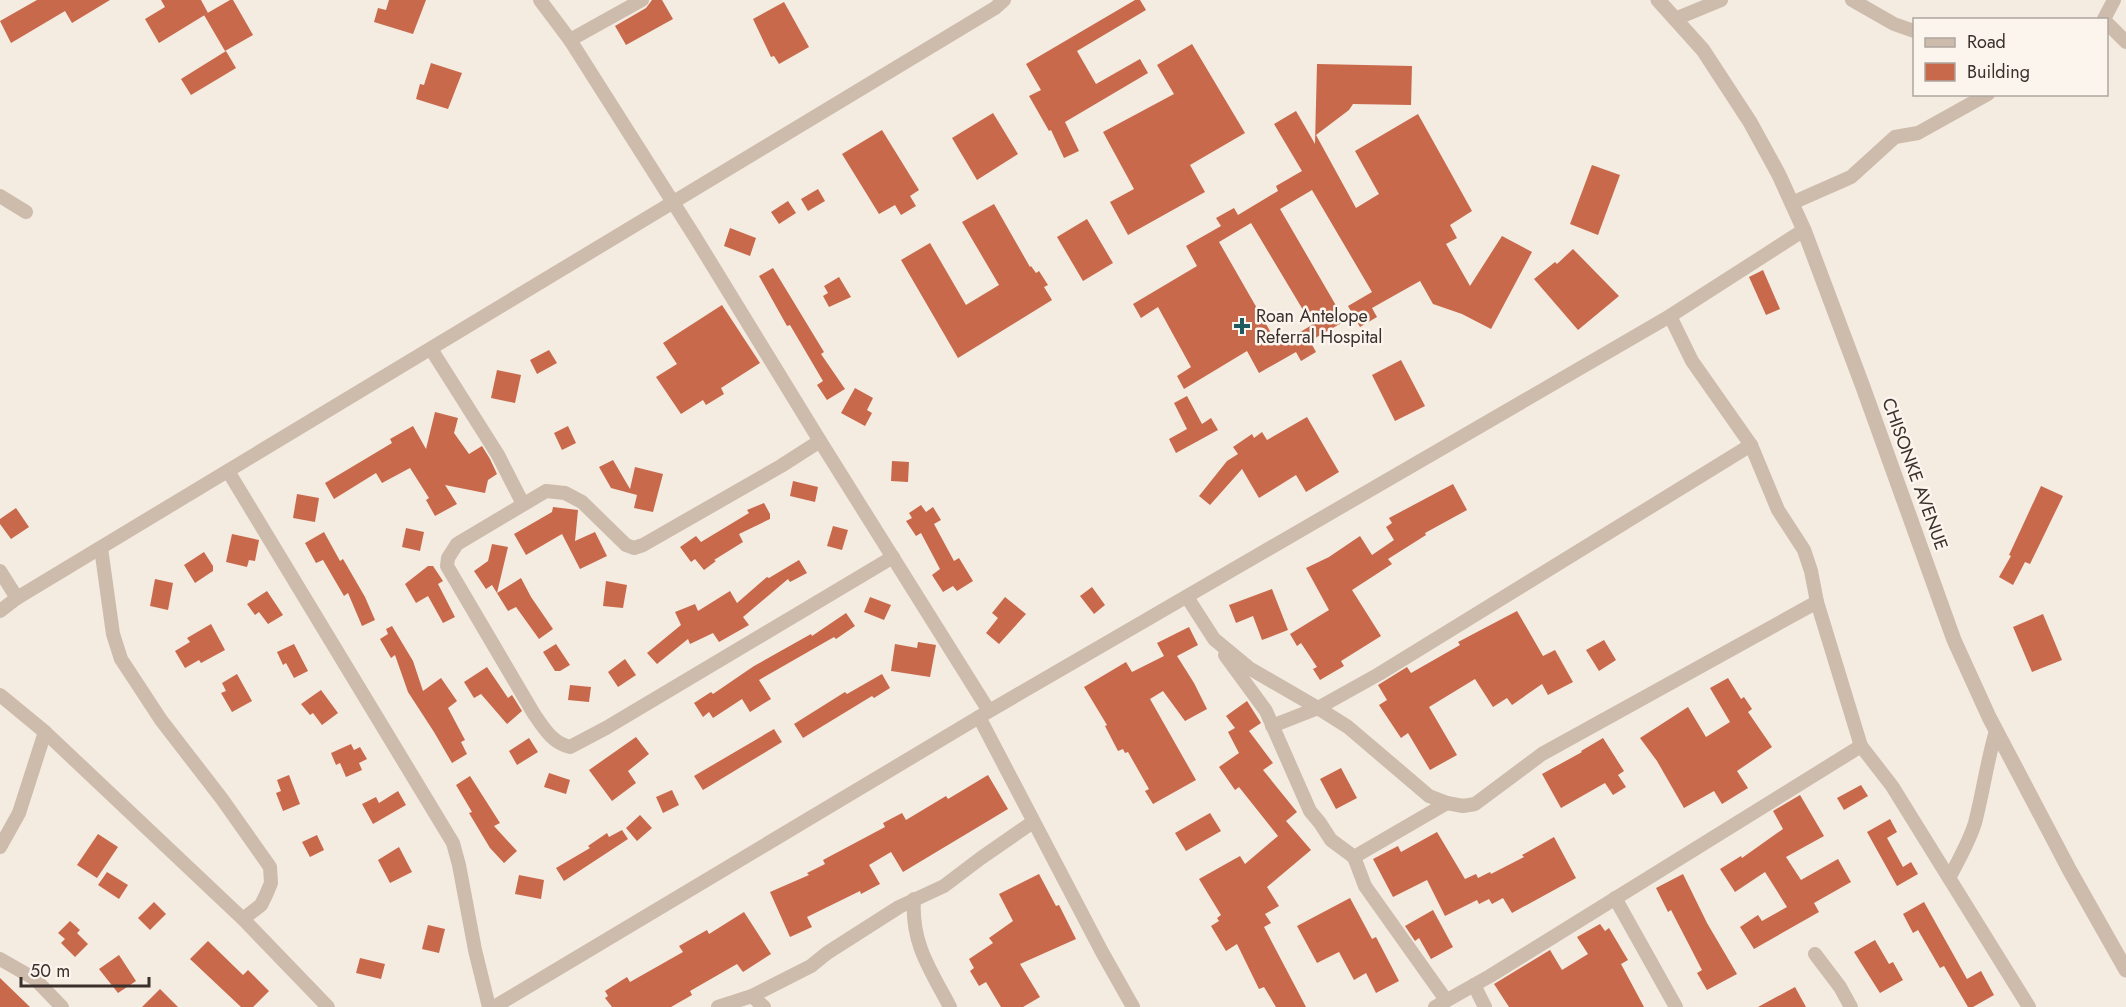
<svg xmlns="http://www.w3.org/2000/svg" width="2126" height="1007" font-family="Jost,sans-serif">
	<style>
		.building { fill: #c8694b; fill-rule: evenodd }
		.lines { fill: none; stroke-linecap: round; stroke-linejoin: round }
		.minor { stroke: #cdbbac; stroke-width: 14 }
		.tertiary { stroke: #cdbbac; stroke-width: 15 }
		.poi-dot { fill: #1f5a5e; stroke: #fbf5ee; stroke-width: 2 }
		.labels { text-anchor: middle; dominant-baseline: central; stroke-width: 5; stroke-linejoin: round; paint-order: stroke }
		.poi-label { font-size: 18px; fill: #3b302b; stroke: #fbf5ee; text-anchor: start }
		.street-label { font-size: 18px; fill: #3b302b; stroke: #fbf5ee }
	</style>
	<rect width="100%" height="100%" fill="#f4ebe1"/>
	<!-- building -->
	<g class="building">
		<polygon points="37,0 110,0 72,23 65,11 11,43 0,21"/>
		<polygon points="161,0 201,0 208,13 159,43 145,19 165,7"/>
		<polygon points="230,0 233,0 253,35 225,51 204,15"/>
		<polygon points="389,0 426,0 413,34 374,22 378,8 386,10"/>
		<polygon points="652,0 662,0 673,19 626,45 615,26 646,8"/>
		<polygon points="1135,0 1140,0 1146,10 1077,51 1096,84 1140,59 1148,73 1065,122 1079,151 1064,158 1051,130 1049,131 1029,96 1041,90 1026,64"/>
		<polygon points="784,2 809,47 779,64 774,56 771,57 753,19"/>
		<polygon points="1192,44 1245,133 1190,165 1205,192 1128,235 1110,202 1134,189 1103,132 1174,94 1157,65"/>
		<polygon points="226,51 236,68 191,95 181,79"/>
		<polygon points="431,63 462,73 448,109 416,99 420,84 424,85"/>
		<path d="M1317,64l95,2 -1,39 -58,-1 -4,6 -33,25 40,73 23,-14 -24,-43 63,-37 54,97 -22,14 7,13 -11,6 24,42 32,-50 30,16 -41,77 -29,-15 -29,-10 -13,-23 -48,27 5,9 -17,10 -12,-21 24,-14 -60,-102 -32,19 65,112 -35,20 6,11 -15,9 -5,-9 -37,21 -12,-22 -63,38 -7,-13 14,-9 -33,-60 -17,11 -8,-14 64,-38 -11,-20 35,-20 -5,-8 18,-10 4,7 40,-24 -2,-5 26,-15 -28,-47 22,-13 19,33zM1251,223l61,102 -34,20 -59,-103z"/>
		<polygon points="993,113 1018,154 977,180 952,138"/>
		<polygon points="882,130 919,190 910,196 916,206 901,215 895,205 879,214 842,154"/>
		<polygon points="1592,165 1620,175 1598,235 1570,224"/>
		<polygon points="818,189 825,201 808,211 801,199"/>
		<polygon points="788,201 796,213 779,224 771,212"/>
		<polygon points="994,204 1030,267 1031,266 1036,273 1039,271 1048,285 1044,287 1052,300 958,358 901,260 930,243 966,305 999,285 962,222"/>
		<polygon points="1087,219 1113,263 1083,281 1057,237"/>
		<polygon points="730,228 756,238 750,256 724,246"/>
		<polygon points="1573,249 1619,296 1578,330 1534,279 1555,262 1557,264"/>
		<polygon points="773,268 824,352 821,354 845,389 827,400 817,385 823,381 790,325 787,326 759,276"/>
		<polygon points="1763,270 1780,309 1766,315 1749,277"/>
		<polygon points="839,277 851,297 829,307 823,296 828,293 824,286"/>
		<polygon points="722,305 760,363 721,388 724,394 706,405 703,400 681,414 656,377 677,364 663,343"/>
		<polygon points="549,350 557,363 537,374 530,360"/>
		<polygon points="1401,360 1425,406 1395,421 1372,375"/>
		<polygon points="497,370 521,375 515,403 491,398"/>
		<polygon points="855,388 873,398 867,410 872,413 865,426 841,413"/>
		<polygon points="1187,396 1202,424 1211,418 1218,430 1176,453 1169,439 1187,429 1174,403"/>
		<polygon points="435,412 458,418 454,433 469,454 482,446 490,459 497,474 488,480 485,493 445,485 457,504 435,516 426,500 429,498 410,468 382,483 376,473 334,499 325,483 392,443 390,439 413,426 426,449"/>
		<polygon points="1307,417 1339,472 1306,492 1296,475 1259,498 1242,469 1210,505 1199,496 1227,461 1238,454 1233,447 1252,434 1254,438 1262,432 1267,440"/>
		<polygon points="568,426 576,443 562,450 554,433"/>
		<polygon points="613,460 630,489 635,467 663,474 653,512 634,508 637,495 611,488 599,467"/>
		<polygon points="892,461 909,462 908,482 891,481"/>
		<polygon points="793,481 818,487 815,502 790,496"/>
		<polygon points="1453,484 1467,510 1425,533 1426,535 1388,559 1392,564 1352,590 1381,636 1341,661 1344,666 1320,680 1313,669 1317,667 1301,643 1297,646 1290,634 1329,610 1306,568 1329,557 1360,536 1372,555 1394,540 1386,527 1392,523 1389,518"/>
		<polygon points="2041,486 2063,496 2030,564 2025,562 2013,585 1999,577 2011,556 2009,555"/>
		<polygon points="297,494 319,498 315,522 293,518"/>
		<polygon points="764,503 770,514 770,519 739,534 743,542 714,560 716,561 704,570 695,559 691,562 680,547 696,536 701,542 749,513 747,510"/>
		<polygon points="921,505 926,512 933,507 941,520 934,524 954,561 959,558 973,581 957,591 953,586 943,592 932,575 940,569 921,533 916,536 906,521 912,518 909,513"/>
		<polygon points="553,507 578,510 575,541 595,532 607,556 580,569 562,534 526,555 514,534 552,512"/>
		<polygon points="16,508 29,527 11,539 0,524 0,519"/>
		<polygon points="833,526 848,530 842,550 827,546"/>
		<polygon points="406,528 424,532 420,551 402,547"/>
		<polygon points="324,532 340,561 343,559 365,597 375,620 362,626 348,593 344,596 323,560 316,563 305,543"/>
		<polygon points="232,534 259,540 255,561 249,560 247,567 226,562"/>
		<polygon points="492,544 508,547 497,593 521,578 531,597 553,629 539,639 516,607 508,611 492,585 486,589 474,571 488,561"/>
		<polygon points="204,552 213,566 213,571 195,583 184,565"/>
		<polygon points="799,560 807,573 790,582 788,579 743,617 749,625 742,629 719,642 713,633 690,644 688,639 657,664 647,653 681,625 675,612 695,604 698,611 730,591 737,603 767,577 769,578"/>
		<polygon points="428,566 433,566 443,581 438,584 455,617 443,623 428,596 416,603 405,584"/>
		<polygon points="155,579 173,583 168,610 150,606"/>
		<polygon points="606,581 627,585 623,608 603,606"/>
		<polygon points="1092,587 1105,605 1094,614 1080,596"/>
		<polygon points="1272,589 1288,630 1262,640 1253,616 1236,623 1229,605"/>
		<polygon points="267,591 283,615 268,624 259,612 255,615 247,604"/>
		<polygon points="870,597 891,605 884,620 864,612"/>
		<polygon points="1005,597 1026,614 999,644 986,633 998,618 992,613"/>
		<polygon points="1517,611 1543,656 1555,650 1573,682 1548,695 1542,684 1512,705 1507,698 1493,707 1475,679 1429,707 1457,755 1430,770 1408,733 1401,738 1379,705 1387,700 1378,685 1407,667 1411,673 1460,645 1458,642"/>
		<polygon points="846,613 855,626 836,639 834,637 759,680 771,699 750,712 742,699 713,718 709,712 703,717 694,703 711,692 713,694 754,666 811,634 812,636"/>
		<polygon points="2043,614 2062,660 2032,672 2013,627"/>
		<polygon points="211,624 225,650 201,663 199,660 185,668 175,651 190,642 187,638"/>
		<polygon points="392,626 413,661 423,691 441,678 457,701 448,708 465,740 461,742 467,754 452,763 434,732 408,692 395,655 391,658 380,639 388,634 386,629"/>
		<polygon points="1189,627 1198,645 1177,656 1194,683 1207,709 1185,721 1163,691 1150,699 1196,780 1153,804 1145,791 1149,789 1128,752 1125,753 1123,749 1118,751 1105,726 1107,725 1084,687 1126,662 1132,672 1164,656 1157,643"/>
		<polygon points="1604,640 1616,660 1599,671 1586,650"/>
		<polygon points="918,642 936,645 930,677 891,671 895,644 917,648"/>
		<polygon points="294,644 308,671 294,678 286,663 283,665 277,652"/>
		<polygon points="556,644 570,665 560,671 555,671 543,652"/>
		<polygon points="625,659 636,675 618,687 608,672"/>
		<polygon points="487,667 508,698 512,695 522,711 507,724 481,694 474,698 464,682"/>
		<polygon points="237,674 252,701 232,712 221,693 226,691 222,683"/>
		<polygon points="882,674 890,688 874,698 872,696 803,738 794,724 845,692 847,694"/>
		<polygon points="1728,678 1741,699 1744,697 1752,709 1748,712 1772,747 1737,771 1748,788 1722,804 1714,791 1684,808 1657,761 1640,738 1688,707 1706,737 1730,722 1710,688"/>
		<polygon points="570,685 591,687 589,702 568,700"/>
		<polygon points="321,690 338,713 322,725 313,713 310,715 301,704"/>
		<polygon points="1247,701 1261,723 1249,731 1273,763 1263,770 1297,812 1286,821 1311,850 1267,887 1279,906 1265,914 1271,923 1264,927 1306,1007 1276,1007 1264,987 1259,989 1237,944 1226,951 1211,926 1219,921 1217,918 1221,915 1199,879 1240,856 1245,864 1278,836 1239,787 1235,790 1219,767 1239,753 1228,732 1235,728 1226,716"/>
		<polygon points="774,729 782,742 703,790 694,776"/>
		<polygon points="636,737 649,754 628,771 636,783 612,801 589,770"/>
		<polygon points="529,738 538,752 517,765 509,751"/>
		<polygon points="1603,738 1624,771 1618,775 1626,787 1613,795 1605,783 1561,808 1542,774 1582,752 1581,751"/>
		<polygon points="351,744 354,750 360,747 367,759 359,763 362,770 346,777 340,763 336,765 331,753"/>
		<polygon points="1341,768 1357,798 1336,809 1320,779"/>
		<polygon points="549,773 570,780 566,794 544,787"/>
		<polygon points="289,775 300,804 283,811 276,793 281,791 277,780"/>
		<polygon points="988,775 1008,809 903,872 891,852 869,865 880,884 861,894 860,891 807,917 812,927 790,937 770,892 809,875 807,873 825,864 823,860 885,827 883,823 902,813 906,820 946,796 948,799"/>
		<polygon points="470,776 500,823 494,826 517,851 504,863 490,848 469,813 472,812 456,785"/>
		<polygon points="1861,785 1868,796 1844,810 1837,798"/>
		<polygon points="672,790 679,805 663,813 656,797"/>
		<polygon points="398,791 406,805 373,824 362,804 376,797 379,803"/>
		<polygon points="1800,795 1824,836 1786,857 1801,880 1838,859 1851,882 1814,903 1819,912 1754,949 1740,927 1758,915 1762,921 1787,907 1765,872 1735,892 1720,869 1741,856 1742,858 1783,829 1773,811"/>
		<polygon points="1210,813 1221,831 1186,851 1175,833"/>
		<polygon points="640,815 652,828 637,841 626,828"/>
		<polygon points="1890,819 1897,832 1887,838 1903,867 1911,862 1918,874 1897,886 1867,832"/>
		<polygon points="622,830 628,839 564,881 556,868 590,848 588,846 607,833 609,837"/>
		<polygon points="1437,832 1465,879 1476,874 1478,878 1490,872 1491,874 1524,857 1522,855 1554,837 1576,878 1512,913 1503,898 1492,904 1489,899 1479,904 1477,900 1445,916 1427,880 1393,897 1373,859 1398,846 1401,852"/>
		<polygon points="98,834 118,847 97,878 77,865"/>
		<polygon points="317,835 324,850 310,857 302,842"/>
		<polygon points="399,847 412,872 390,883 378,860"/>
		<polygon points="107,872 128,885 119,899 98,885"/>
		<polygon points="1039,874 1056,906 1059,905 1076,939 1020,964 1040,997 1023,1007 1001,1007 986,982 979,986 970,971 974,968 969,959 993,943 989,938 1013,921 999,894"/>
		<polygon points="1683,874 1707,923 1737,974 1707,990 1697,973 1702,970 1671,910 1668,912 1656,888"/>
		<polygon points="519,875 544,880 541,899 515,894"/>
		<polygon points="1350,898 1372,939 1376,937 1399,981 1376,993 1366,973 1354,980 1339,952 1317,963 1297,926"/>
		<polygon points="154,902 166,914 150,930 138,918"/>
		<polygon points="1924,902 1967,979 1981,971 1994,995 1973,1007 1968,1007 1944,966 1940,968 1918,930 1913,933 1903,914"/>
		<polygon points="1433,910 1453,947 1431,959 1419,938 1415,941 1405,926"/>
		<polygon points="744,912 771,954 743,972 737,964 690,991 692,995 671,1007 612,1007 605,998 608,996 605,991 627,977 630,982 683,952 679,946 707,930 709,934"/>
		<polygon points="70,921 80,930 77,933 88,944 75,957 61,943 65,939 58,933"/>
		<polygon points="1600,924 1605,931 1609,928 1628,960 1621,964 1644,1007 1509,1007 1494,984 1550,950 1562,970 1588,954 1577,937"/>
		<polygon points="428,925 445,929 439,953 422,949"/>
		<polygon points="1875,940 1889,964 1893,962 1903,980 1880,993 1854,952"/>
		<polygon points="208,941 243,975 248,970 269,991 253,1007 241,1007 190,959"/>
		<polygon points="119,955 136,981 118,993 99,969"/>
		<polygon points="360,958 385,964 381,979 356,973"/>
		<polygon points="0,978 30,1007 0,1007"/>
		<polygon points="1795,987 1806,1007 1758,1007"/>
		<polygon points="160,989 178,1007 142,1007"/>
	</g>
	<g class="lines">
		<!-- minor -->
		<g class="minor">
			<polyline points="540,0 570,40 695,237 820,441 989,711"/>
			<polyline points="1852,0 1894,24 1914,31"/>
			<polyline points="1675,19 1721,0"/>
			<polyline points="2104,19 2114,0"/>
			<polyline points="2106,22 2126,42"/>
			<polyline points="570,40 642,0"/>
			<polyline points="0,196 26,212"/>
			<polyline points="1792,203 1851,177 1895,137 1918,133 1988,94"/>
			<polyline points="1670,316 1692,361 1751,445 1778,510 1804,550 1811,571 1817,602 1861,746 1892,786 2029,1007"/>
			<polyline points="431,349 498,455 523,504"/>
			<path d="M820,441l-39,25 -138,79 -9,3 -8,-3 -44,-43 -17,-9 -19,-2 -89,53 -9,14 -1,8 87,148c10,14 18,29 36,33l36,-19 287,-171"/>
			<polyline points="228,471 453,843 459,865 475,950 489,1007"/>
			<polyline points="101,548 113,634 121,659 161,720 222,799 270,867 271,883 266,895 261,905 243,919"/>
			<polyline points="0,571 17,598"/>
			<polyline points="1187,597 1214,639 1249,668 1318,708 1348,727 1429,796 1447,803 1463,806 1475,804 1542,754 1817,602"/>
			<polyline points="0,611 17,598 995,8 1004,0"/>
			<polyline points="1225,655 1266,711 1310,811 1320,823 1331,840 1354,857 1365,886 1446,1000"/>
			<polyline points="0,695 45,732 243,919 328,1007"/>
			<polyline points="979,717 1102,952 1133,1007"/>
			<polyline points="1272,726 1318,708 1379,674 1751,445"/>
			<polyline points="0,847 19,813 45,732"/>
			<polyline points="1354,857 1447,803"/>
			<path d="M1949,878c10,-18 20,-36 26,-55 8,-31 12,-62 21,-92"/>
			<polyline points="1615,898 1676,1007"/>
			<path d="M914,899c-3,44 16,70 36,108"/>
			<polyline points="1815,954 1840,987 1851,1007"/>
			<polyline points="0,959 35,979 62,1007"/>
			<polyline points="1474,985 1485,1007"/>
			<polyline points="752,996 764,1007"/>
			<polyline points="494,1007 979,717 1670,316 1804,230"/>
			<polyline points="718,1007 752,996 811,966 827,953 899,907 944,886 981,858 1033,822"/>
			<polyline points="1435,1007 1490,976 1861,746"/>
		</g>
		<!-- tertiary -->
		<polyline class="tertiary" points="1658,0 1703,50 1750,122 1779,175 1804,230 1863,387 1954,640 1989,717 2070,871 2126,970"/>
	</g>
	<!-- markers -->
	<path class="poi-dot" d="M1239 317h6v6h6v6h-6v6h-6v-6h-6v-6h6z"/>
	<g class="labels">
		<!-- poi labels -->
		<g class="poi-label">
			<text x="1256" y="316">Roan Antelope<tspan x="1256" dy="21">Referral Hospital</tspan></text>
		</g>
		<!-- street labels -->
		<g class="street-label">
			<text transform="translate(1915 474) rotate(70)">CHISONKE AVENUE</text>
		</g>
	</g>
	<!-- legend -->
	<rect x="1913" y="18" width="195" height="78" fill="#fbf5ee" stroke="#aea6a0" stroke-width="1.5"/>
	<rect x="1925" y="38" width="30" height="9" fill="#cdbbac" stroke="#aea6a0" stroke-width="1.5"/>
	<text x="1967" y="48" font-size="18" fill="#3b302b">Road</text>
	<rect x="1925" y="63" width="30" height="18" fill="#c8694b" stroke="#aea6a0" stroke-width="1.5"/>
	<text x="1967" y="78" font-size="18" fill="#3b302b">Building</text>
	<!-- scale -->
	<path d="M21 977v9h128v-9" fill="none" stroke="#3b302b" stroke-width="3"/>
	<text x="30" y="977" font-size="18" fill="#3b302b" stroke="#fbf5ee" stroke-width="4.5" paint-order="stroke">50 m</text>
</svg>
